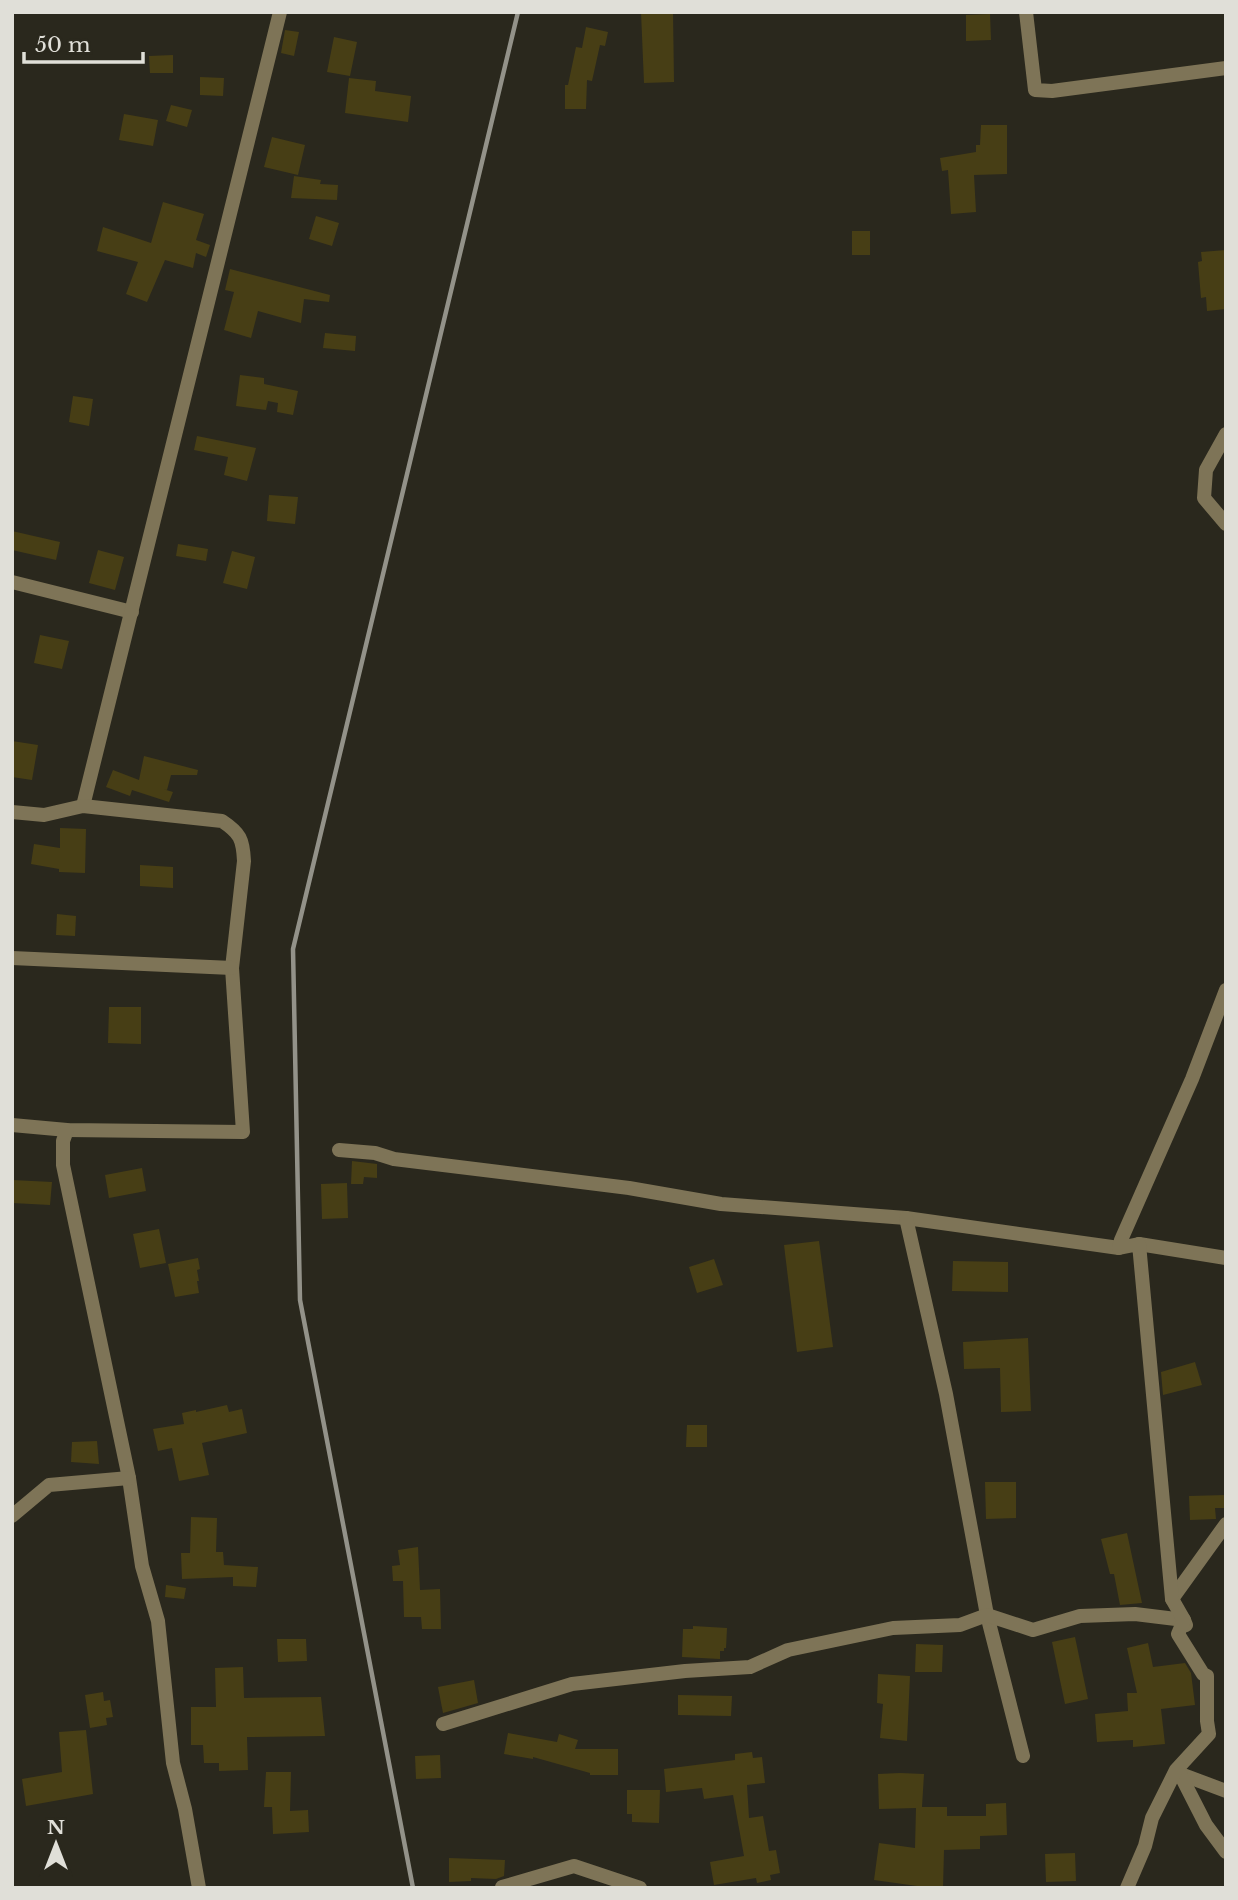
<svg xmlns="http://www.w3.org/2000/svg" width="1238" height="1900" font-family="'Libre Baskerville',serif">
	<style>
		.building { fill: #473e15 }
		.lines { fill: none; stroke-linecap: round; stroke-linejoin: round }
		.minor { stroke: #7e7457; stroke-width: 14 }
		.rail { stroke: #939289; stroke-width: 4.5 }
	</style>
	<rect width="100%" height="100%" fill="#2a281d"/>
	<!-- building -->
	<g class="building">
		<polygon points="641,12 673,12 674,82 644,83"/>
		<polygon points="990,14 991,40 966,41 966,15"/>
		<polygon points="586,27 608,32 605,46 600,45 592,81 587,80 586,109 565,109 565,85 568,85 576,47 582,48"/>
		<polygon points="285,30 299,32 294,56 281,53"/>
		<polygon points="334,37 357,42 350,76 327,72"/>
		<polygon points="173,55 173,73 150,73 149,56"/>
		<polygon points="200,77 224,78 223,96 200,95"/>
		<polygon points="349,78 376,81 375,91 411,96 408,122 345,113"/>
		<polygon points="171,105 192,110 187,127 166,121"/>
		<polygon points="124,114 158,120 153,146 119,140"/>
		<polygon points="981,125 1007,125 1007,174 974,175 976,212 951,214 948,170 942,171 940,158 976,152 976,145 980,145"/>
		<polygon points="272,137 305,145 298,175 264,167"/>
		<polygon points="294,176 321,180 320,184 338,185 337,200 291,198"/>
		<polygon points="163,202 204,214 196,240 210,245 206,257 196,253 193,268 165,260 147,302 126,294 138,262 97,251 103,227 151,243"/>
		<polygon points="316,216 339,223 332,246 309,239"/>
		<rect x="852" y="231" width="18" height="24"/>
		<polygon points="1226,250 1226,309 1207,311 1206,297 1201,298 1198,262 1202,261 1201,252"/>
		<polygon points="230,269 330,295 329,302 304,299 301,323 258,311 251,338 224,330 234,292 225,290"/>
		<polygon points="325,333 356,336 355,351 323,348"/>
		<polygon points="240,375 264,378 264,384 298,391 293,415 277,412 278,403 268,401 266,410 236,406"/>
		<polygon points="73,396 93,399 89,426 69,422"/>
		<polygon points="197,436 256,448 247,481 224,475 228,457 194,450"/>
		<polygon points="269,495 298,497 295,524 267,521"/>
		<polygon points="12,531 60,542 56,560 12,550"/>
		<polygon points="178,544 208,549 206,561 176,556"/>
		<polygon points="98,550 124,557 115,590 89,583"/>
		<polygon points="232,551 255,557 247,589 223,583"/>
		<polygon points="40,635 69,641 62,669 34,663"/>
		<polygon points="12,741 38,745 32,780 12,777"/>
		<polygon points="144,756 198,770 197,775 171,775 167,790 163,789 173,792 169,802 132,790 130,796 106,787 113,770 139,780"/>
		<polygon points="60,828 86,829 85,873 59,872 59,869 31,864 34,844 60,848"/>
		<polygon points="140,865 173,867 173,888 140,886"/>
		<polygon points="57,914 76,916 75,936 56,935"/>
		<polygon points="109,1007 141,1007 141,1044 108,1043"/>
		<polygon points="352,1161 377,1164 377,1178 364,1177 363,1184 351,1184"/>
		<polygon points="142,1168 146,1191 109,1198 105,1175"/>
		<polygon points="12,1180 52,1182 50,1205 12,1203"/>
		<polygon points="347,1183 348,1218 322,1219 321,1184"/>
		<polygon points="159,1229 166,1263 140,1268 133,1234"/>
		<polygon points="819,1241 833,1347 797,1352 784,1245"/>
		<polygon points="198,1258 200,1269 197,1270 199,1281 197,1281 199,1293 175,1297 168,1264"/>
		<polygon points="714,1259 723,1285 697,1293 689,1267"/>
		<polygon points="953,1261 1008,1262 1008,1292 952,1291"/>
		<polygon points="1028,1338 1031,1411 1001,1412 1000,1368 964,1369 963,1342"/>
		<polygon points="1195,1362 1202,1385 1163,1395 1161,1372"/>
		<polygon points="227,1405 229,1412 242,1409 247,1433 202,1443 209,1475 179,1481 172,1448 158,1451 153,1429 184,1424 182,1413 196,1410 196,1412"/>
		<polygon points="687,1425 707,1425 707,1447 686,1447"/>
		<polygon points="97,1441 99,1464 71,1462 72,1442"/>
		<polygon points="985,1482 1016,1482 1016,1518 986,1519"/>
		<polygon points="1226,1495 1226,1508 1215,1508 1216,1519 1190,1520 1189,1496"/>
		<polygon points="191,1517 217,1518 216,1552 223,1552 224,1565 258,1567 256,1587 233,1586 233,1577 182,1579 181,1553 190,1553"/>
		<polygon points="1127,1533 1142,1603 1120,1605 1114,1574 1110,1574 1101,1539"/>
		<polygon points="418,1547 420,1590 440,1589 441,1629 422,1629 421,1617 404,1617 403,1581 393,1581 392,1566 400,1565 398,1550"/>
		<polygon points="166,1585 186,1588 184,1599 165,1597"/>
		<polygon points="693,1626 727,1628 726,1648 724,1648 724,1651 720,1651 720,1659 682,1657 683,1629 693,1629"/>
		<polygon points="1075,1637 1088,1699 1065,1704 1052,1642"/>
		<polygon points="277,1639 306,1639 307,1661 278,1662"/>
		<polygon points="1148,1643 1153,1667 1185,1663 1191,1673 1195,1705 1161,1709 1165,1744 1133,1747 1133,1740 1097,1742 1095,1714 1128,1711 1127,1693 1137,1693 1127,1648"/>
		<polygon points="916,1644 943,1645 942,1672 915,1672"/>
		<polygon points="243,1667 244,1698 321,1697 325,1736 247,1737 248,1770 219,1771 219,1763 204,1763 203,1745 191,1745 191,1707 216,1707 215,1668"/>
		<polygon points="878,1674 910,1676 907,1741 880,1738 883,1704 877,1703"/>
		<polygon points="474,1680 478,1703 443,1713 438,1687"/>
		<polygon points="103,1692 104,1701 110,1700 113,1717 106,1718 107,1725 90,1728 85,1695"/>
		<polygon points="678,1695 732,1696 731,1716 678,1715"/>
		<polygon points="86,1730 93,1794 26,1806 22,1779 62,1772 59,1732"/>
		<polygon points="508,1733 557,1742 559,1734 578,1740 575,1749 618,1749 618,1775 590,1775 590,1773 533,1757 533,1759 504,1754"/>
		<polygon points="752,1752 753,1758 762,1757 765,1783 747,1785 749,1818 763,1816 769,1851 776,1850 780,1873 770,1875 771,1880 757,1883 756,1878 714,1885 710,1862 744,1856 733,1795 704,1799 702,1788 666,1792 664,1769 735,1760 735,1754"/>
		<polygon points="440,1755 441,1778 416,1779 415,1756"/>
		<polygon points="266,1772 291,1772 290,1811 308,1810 309,1832 273,1834 272,1807 264,1807"/>
		<polygon points="900,1773 924,1774 922,1807 947,1807 947,1816 986,1816 986,1804 1006,1803 1007,1835 980,1836 980,1849 944,1850 943,1888 917,1888 917,1886 874,1880 879,1843 915,1848 916,1808 879,1809 878,1774"/>
		<polygon points="627,1790 660,1790 659,1823 632,1822 632,1814 627,1814"/>
		<polygon points="1075,1853 1076,1881 1046,1882 1045,1854"/>
		<polygon points="449,1858 505,1860 504,1876 496,1879 471,1878 471,1881 449,1882"/>
	</g>
	<g class="lines">
		<!-- minor -->
		<g class="minor">
			<polyline points="1026,12 1035,90 1052,91 1226,68"/>
			<polyline points="1226,434 1206,470 1204,498 1226,524"/>
			<polyline points="12,582 132,612"/>
			<polyline points="83,806 280,12"/>
			<path d="M12,812l32,3 39,-9 139,15c18,12 21,18 22,40l-12,107 11,164 -176,-2 -55,-5"/>
			<polyline points="12,958 232,968"/>
			<polyline points="67,1130 63,1141 63,1165 129,1478 142,1566 158,1621 173,1763 185,1809 199,1888"/>
			<polyline points="339,1150 375,1153 394,1159 629,1188 721,1204 906,1218 1119,1248"/>
			<polyline points="906,1218 946,1394 987,1615 1023,1756"/>
			<polyline points="1139,1244 1226,1258"/>
			<polyline points="12,1516 49,1485 129,1478"/>
			<polyline points="1172,1599 1226,1524"/>
			<polyline points="443,1724 572,1684 685,1671 750,1667 788,1650 893,1628 960,1625 987,1615 1033,1630 1080,1616 1135,1614 1184,1620 1186,1625"/>
			<polyline points="1178,1773 1226,1791"/>
			<polyline points="1180,1774 1206,1825 1226,1852"/>
			<polyline points="502,1887 574,1866 640,1888"/>
			<polyline points="1127,1888 1145,1846 1152,1818 1176,1770 1209,1734 1207,1721 1207,1676 1203,1674 1178,1634 1184,1620 1172,1599 1139,1244 1119,1248 1121,1240 1192,1079 1226,990"/>
		</g>
		<!-- rail -->
		<polyline class="rail" points="413,1888 300,1300 293,949 518,12"/>
	</g>
	<!-- border -->
	<rect width="1238" height="1900" fill="none" stroke="#e0dfd8" stroke-width="28"/>
	<!-- north arrow -->
	<g transform="translate(56 1844)" stroke="#2a281d" stroke-width="5" paint-order="stroke">
	<path d="M0-5L12 26L0 18L-12 26Z" fill="#e0dfd8"/>
	<text y="-10" font-size="19" font-weight="bold" text-anchor="middle" fill="#e0dfd8">N</text>
	</g>
	<!-- scale -->
	<path d="M24 52v10h119v-10" fill="none" stroke="#e0dfd8" stroke-width="3.5"/>
	<text x="35" y="52" font-size="21" fill="#e0dfd8" stroke="#2a281d" stroke-width="5" paint-order="stroke">50 m</text>
</svg>
